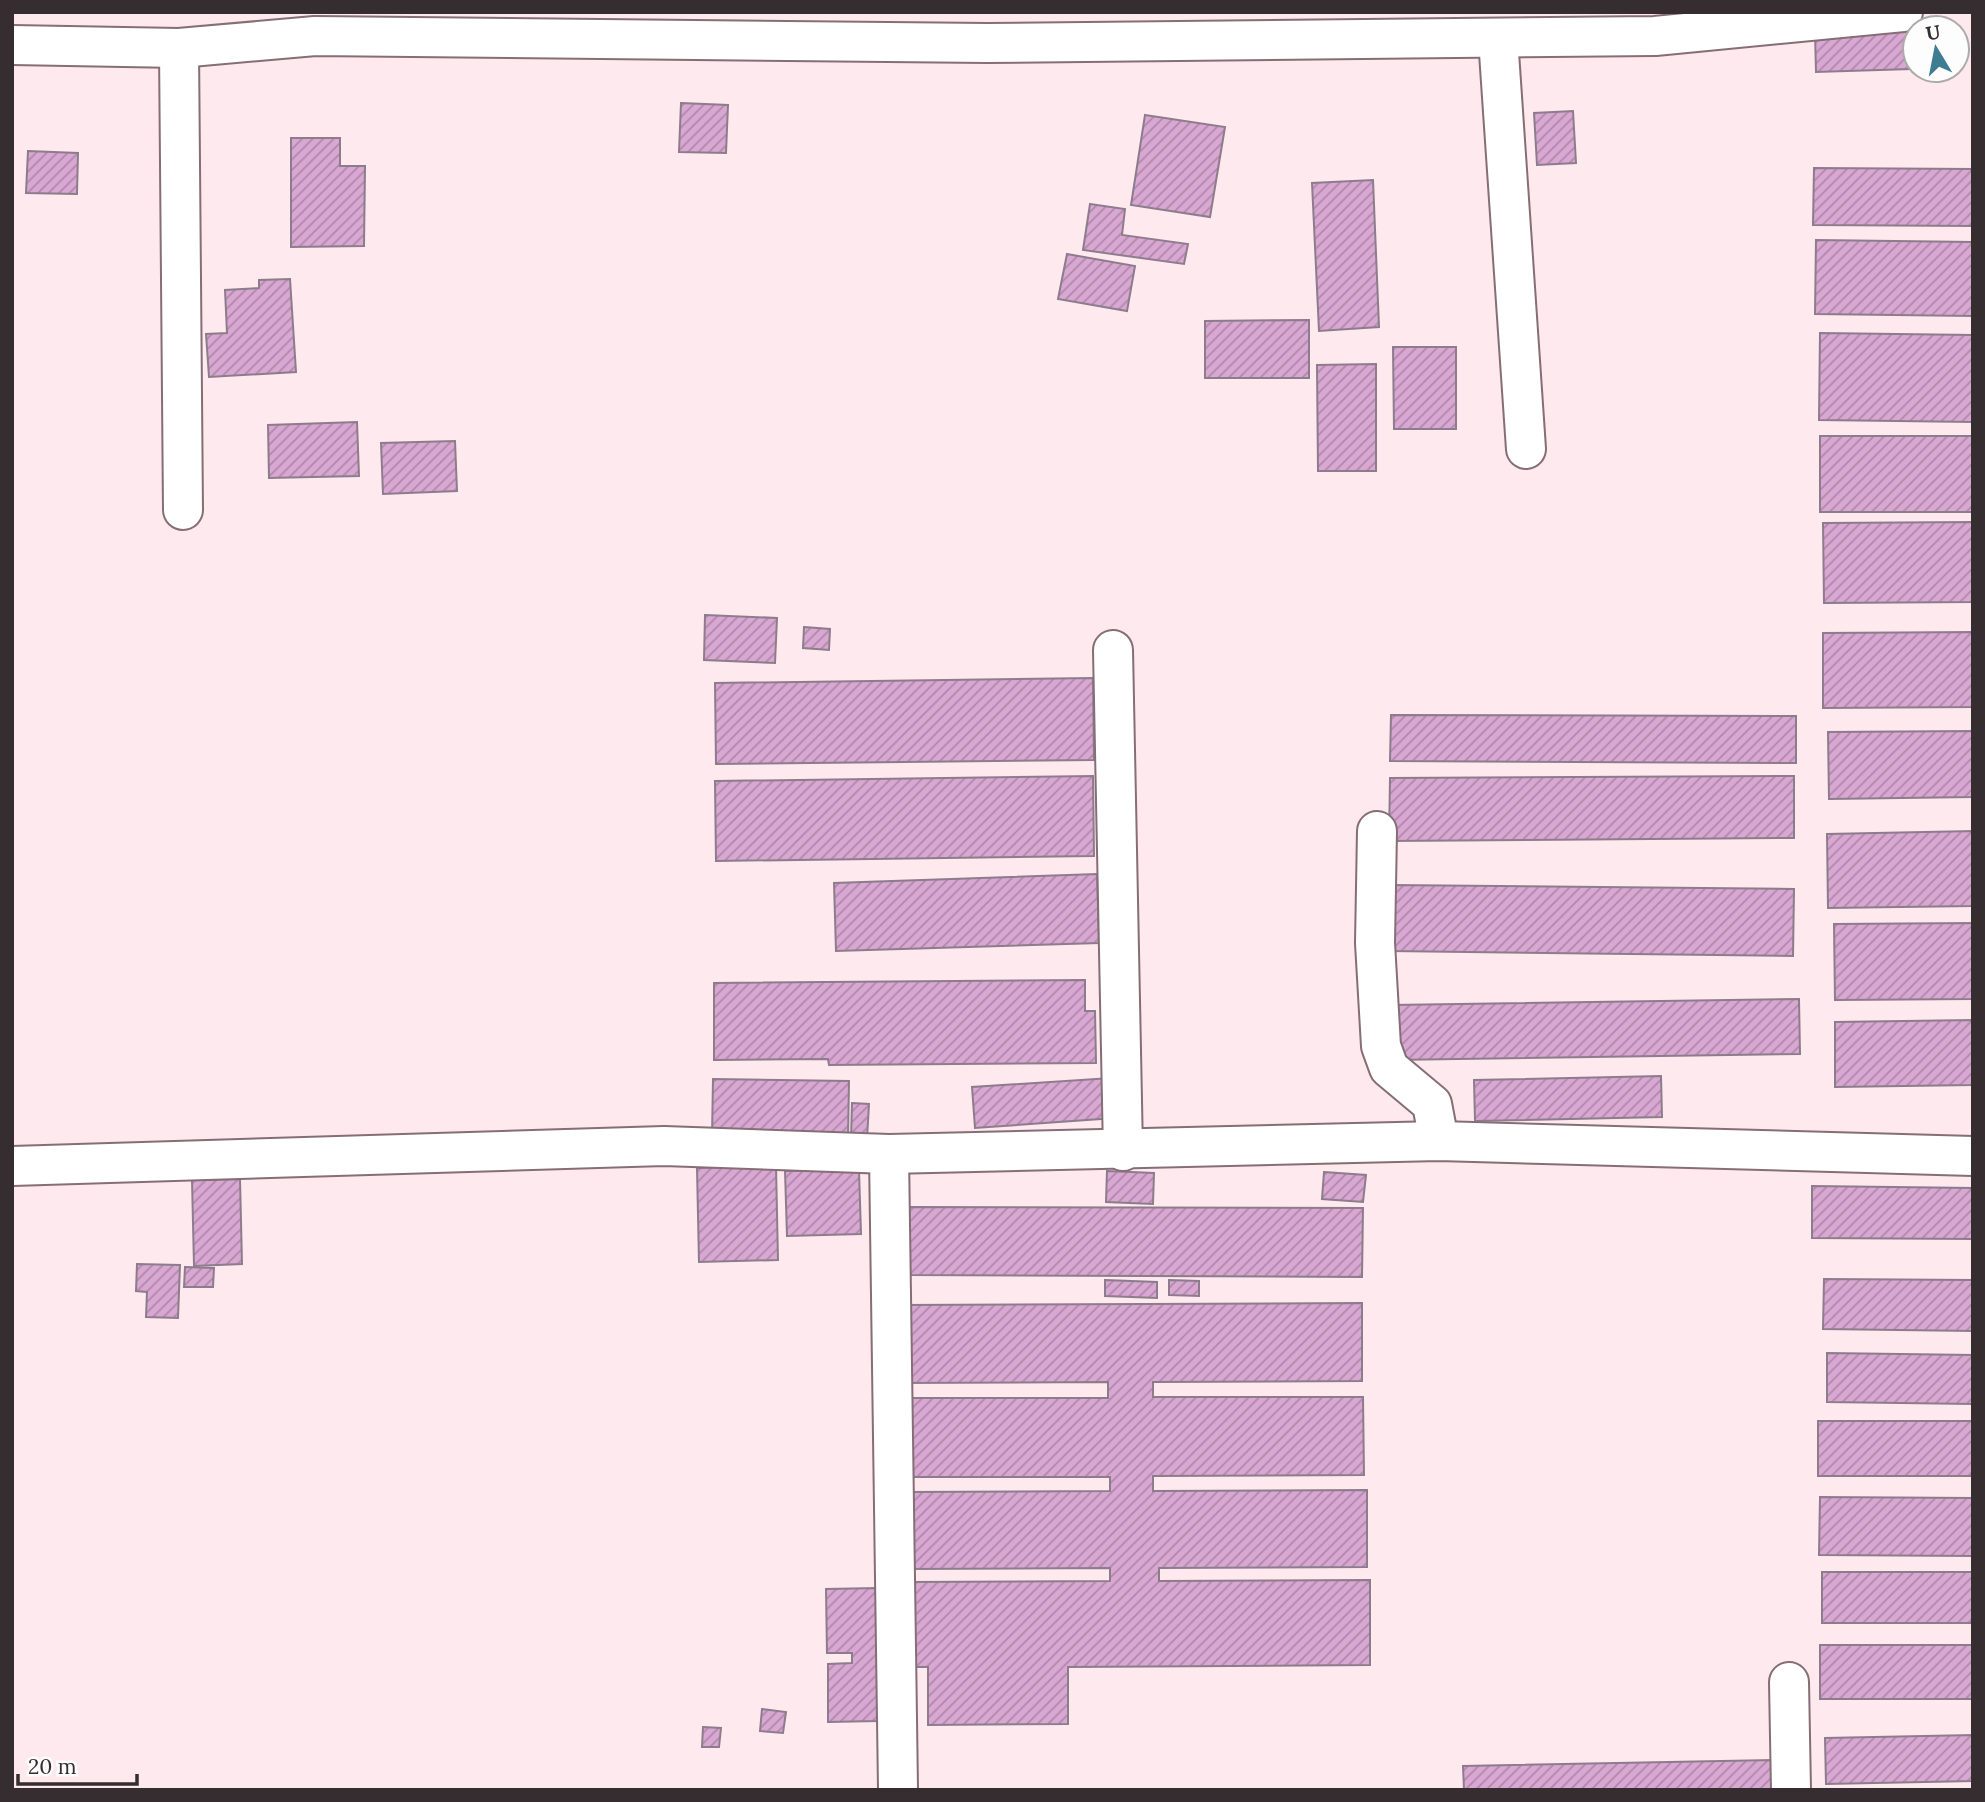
<svg xmlns="http://www.w3.org/2000/svg" width="1985" height="1802" font-family="Lora,serif">
	<style>
		.building { fill: url(#building-hatch); stroke: #8d7c8b; stroke-width: 2 }
		.lines { fill: none; stroke-linecap: round; stroke-linejoin: round }
		.minor-casing { stroke: #856e75; stroke-width: 42 }
		.minor { stroke: #fff; stroke-width: 38 }
	</style>
	<defs>
		<pattern id="building-hatch" width="6" height="6" patternUnits="userSpaceOnUse" patternTransform="scale(1.75)"><rect width="6" height="6" fill="#d8a7d2"/><path d="M-1 1l2-2M0 6l6-6M5 7l2-2" fill="none" stroke="#b088ab"/></pattern>
	</defs>
	<rect width="100%" height="100%" fill="#fee9ef"/>
	<!-- building -->
	<g class="building">
		<polygon points="1911,30 1911,69 1816,72 1815,33"/>
		<polygon points="681,103 728,105 726,153 679,152"/>
		<polygon points="1573,111 1576,163 1537,165 1534,113"/>
		<polygon points="1145,115 1225,127 1210,217 1131,205"/>
		<polygon points="291,138 340,138 340,166 365,166 364,246 291,247"/>
		<polygon points="28,151 78,153 77,194 26,193"/>
		<polygon points="1814,168 1973,169 1973,226 1813,225"/>
		<polygon points="1373,180 1379,327 1319,331 1312,183"/>
		<polygon points="1090,204 1125,209 1122,235 1188,244 1184,264 1083,250"/>
		<polygon points="1816,240 1973,242 1973,316 1815,314"/>
		<polygon points="1067,254 1135,266 1127,311 1058,299"/>
		<polygon points="290,279 296,372 209,377 206,334 227,333 225,290 259,288 259,280"/>
		<polygon points="1309,320 1309,378 1205,378 1205,321"/>
		<polygon points="1820,333 1973,335 1973,422 1819,420"/>
		<polygon points="1393,347 1456,347 1456,429 1394,429"/>
		<polygon points="1376,364 1376,471 1318,471 1317,365"/>
		<polygon points="357,422 359,476 269,478 268,425"/>
		<rect x="1820" y="436" width="153" height="76"/>
		<polygon points="455,441 457,491 383,494 381,443"/>
		<polygon points="1973,522 1973,602 1824,603 1823,523"/>
		<polygon points="705,615 777,618 775,663 704,660"/>
		<polygon points="804,627 830,629 829,650 803,648"/>
		<polygon points="1973,632 1973,707 1823,708 1823,633"/>
		<polygon points="1093,678 1094,760 716,764 715,683"/>
		<polygon points="1391,715 1796,716 1796,763 1390,761"/>
		<polygon points="1973,731 1973,797 1829,799 1828,732"/>
		<polygon points="1093,776 1094,856 716,861 715,781"/>
		<polygon points="1794,776 1794,838 1389,841 1390,778"/>
		<polygon points="1973,831 1973,906 1828,908 1827,834"/>
		<polygon points="1097,874 1099,943 836,951 834,883"/>
		<polygon points="1390,885 1794,889 1793,956 1390,951"/>
		<polygon points="1973,923 1973,999 1835,1000 1834,924"/>
		<polygon points="1085,980 1085,1011 1095,1011 1096,1063 829,1065 828,1059 714,1060 714,983"/>
		<polygon points="1799,999 1800,1054 1392,1060 1392,1005"/>
		<polygon points="1973,1020 1973,1085 1835,1087 1835,1022"/>
		<polygon points="1661,1076 1662,1117 1475,1121 1474,1080"/>
		<polygon points="1126,1077 1129,1117 975,1128 972,1087"/>
		<polygon points="713,1079 849,1081 848,1139 712,1137"/>
		<polygon points="852,1103 869,1104 867,1139 851,1139"/>
		<polygon points="776,1166 778,1260 699,1262 697,1168"/>
		<polygon points="859,1170 861,1234 787,1236 785,1171"/>
		<polygon points="1107,1171 1154,1173 1153,1204 1106,1202"/>
		<polygon points="1324,1172 1366,1175 1363,1202 1322,1199"/>
		<polygon points="240,1179 242,1264 194,1266 192,1180"/>
		<polygon points="1812,1186 1973,1188 1973,1239 1812,1238"/>
		<polygon points="909,1207 1363,1208 1362,1277 909,1275"/>
		<polygon points="137,1264 180,1265 178,1318 146,1317 147,1292 136,1291"/>
		<polygon points="185,1267 214,1268 213,1287 184,1287"/>
		<polygon points="1824,1279 1973,1280 1973,1331 1823,1329"/>
		<polygon points="1105,1280 1157,1282 1157,1298 1105,1296"/>
		<polygon points="1169,1280 1199,1281 1199,1296 1169,1295"/>
		<polygon points="1362,1303 1362,1381 1153,1382 1153,1397 1363,1397 1364,1475 1153,1476 1153,1491 1367,1490 1367,1567 1159,1568 1159,1581 1370,1580 1370,1665 1068,1667 1068,1724 928,1725 928,1667 908,1667 908,1582 1110,1581 1110,1568 908,1569 907,1492 1110,1491 1110,1477 904,1477 904,1398 1108,1398 1108,1382 901,1383 901,1305"/>
		<polygon points="1827,1353 1973,1355 1973,1404 1827,1402"/>
		<rect x="1818" y="1421" width="155" height="55"/>
		<polygon points="1820,1497 1973,1498 1973,1556 1819,1555"/>
		<rect x="1822" y="1572" width="151" height="51"/>
		<polygon points="877,1588 878,1721 828,1722 828,1664 852,1663 852,1653 827,1653 826,1589"/>
		<rect x="1820" y="1645" width="153" height="54"/>
		<polygon points="762,1709 786,1712 783,1733 760,1731"/>
		<polygon points="703,1727 721,1728 719,1747 702,1747"/>
		<polygon points="1973,1735 1973,1781 1826,1784 1825,1738"/>
		<polygon points="1773,1760 1774,1790 1464,1790 1463,1766"/>
	</g>
	<g class="lines">
		<!-- minor casing -->
		<g class="minor-casing">
			<g id="minor">
				<polyline points="1498,38 1526,449"/>
				<polyline points="12,45 179,48 315,36 987,43 1655,36 1903,12"/>
				<polyline points="179,48 183,510"/>
				<polyline points="1113,650 1123,1151"/>
				<polyline points="1377,831 1375,943 1381,1046 1389,1068 1432,1104 1439,1141"/>
				<polyline points="889,1154 898,1790"/>
				<polyline points="12,1166 664,1146 889,1154 1439,1141 1973,1156"/>
				<polyline points="1789,1682 1791,1790"/>
			</g>
		</g>
		<!-- minor -->
		<use href="#minor" class="minor"/>
	</g>
	<!-- border -->
	<rect width="1985" height="1802" fill="none" stroke="#362d30" stroke-width="28"/>
	<!-- north arrow -->
	<g transform="translate(1936 49) rotate(350)"><circle r="33" fill="#fdfdfd" stroke="#adaaab" stroke-width="2"/>
	<path d="M0-5L12 26L0 18L-12 26Z" fill="#3e7d91"/>
	<text y="-10" font-size="19" font-weight="bold" text-anchor="middle" fill="#362d30">U</text>
	</g>
	<!-- scale -->
	<path d="M18 1774v10h119v-10" fill="none" stroke="#362d30" stroke-width="3.5"/>
	<text x="28" y="1774" font-size="21" fill="#362d30" stroke="#fdfdfd" stroke-width="5" paint-order="stroke">20 m</text>
</svg>
